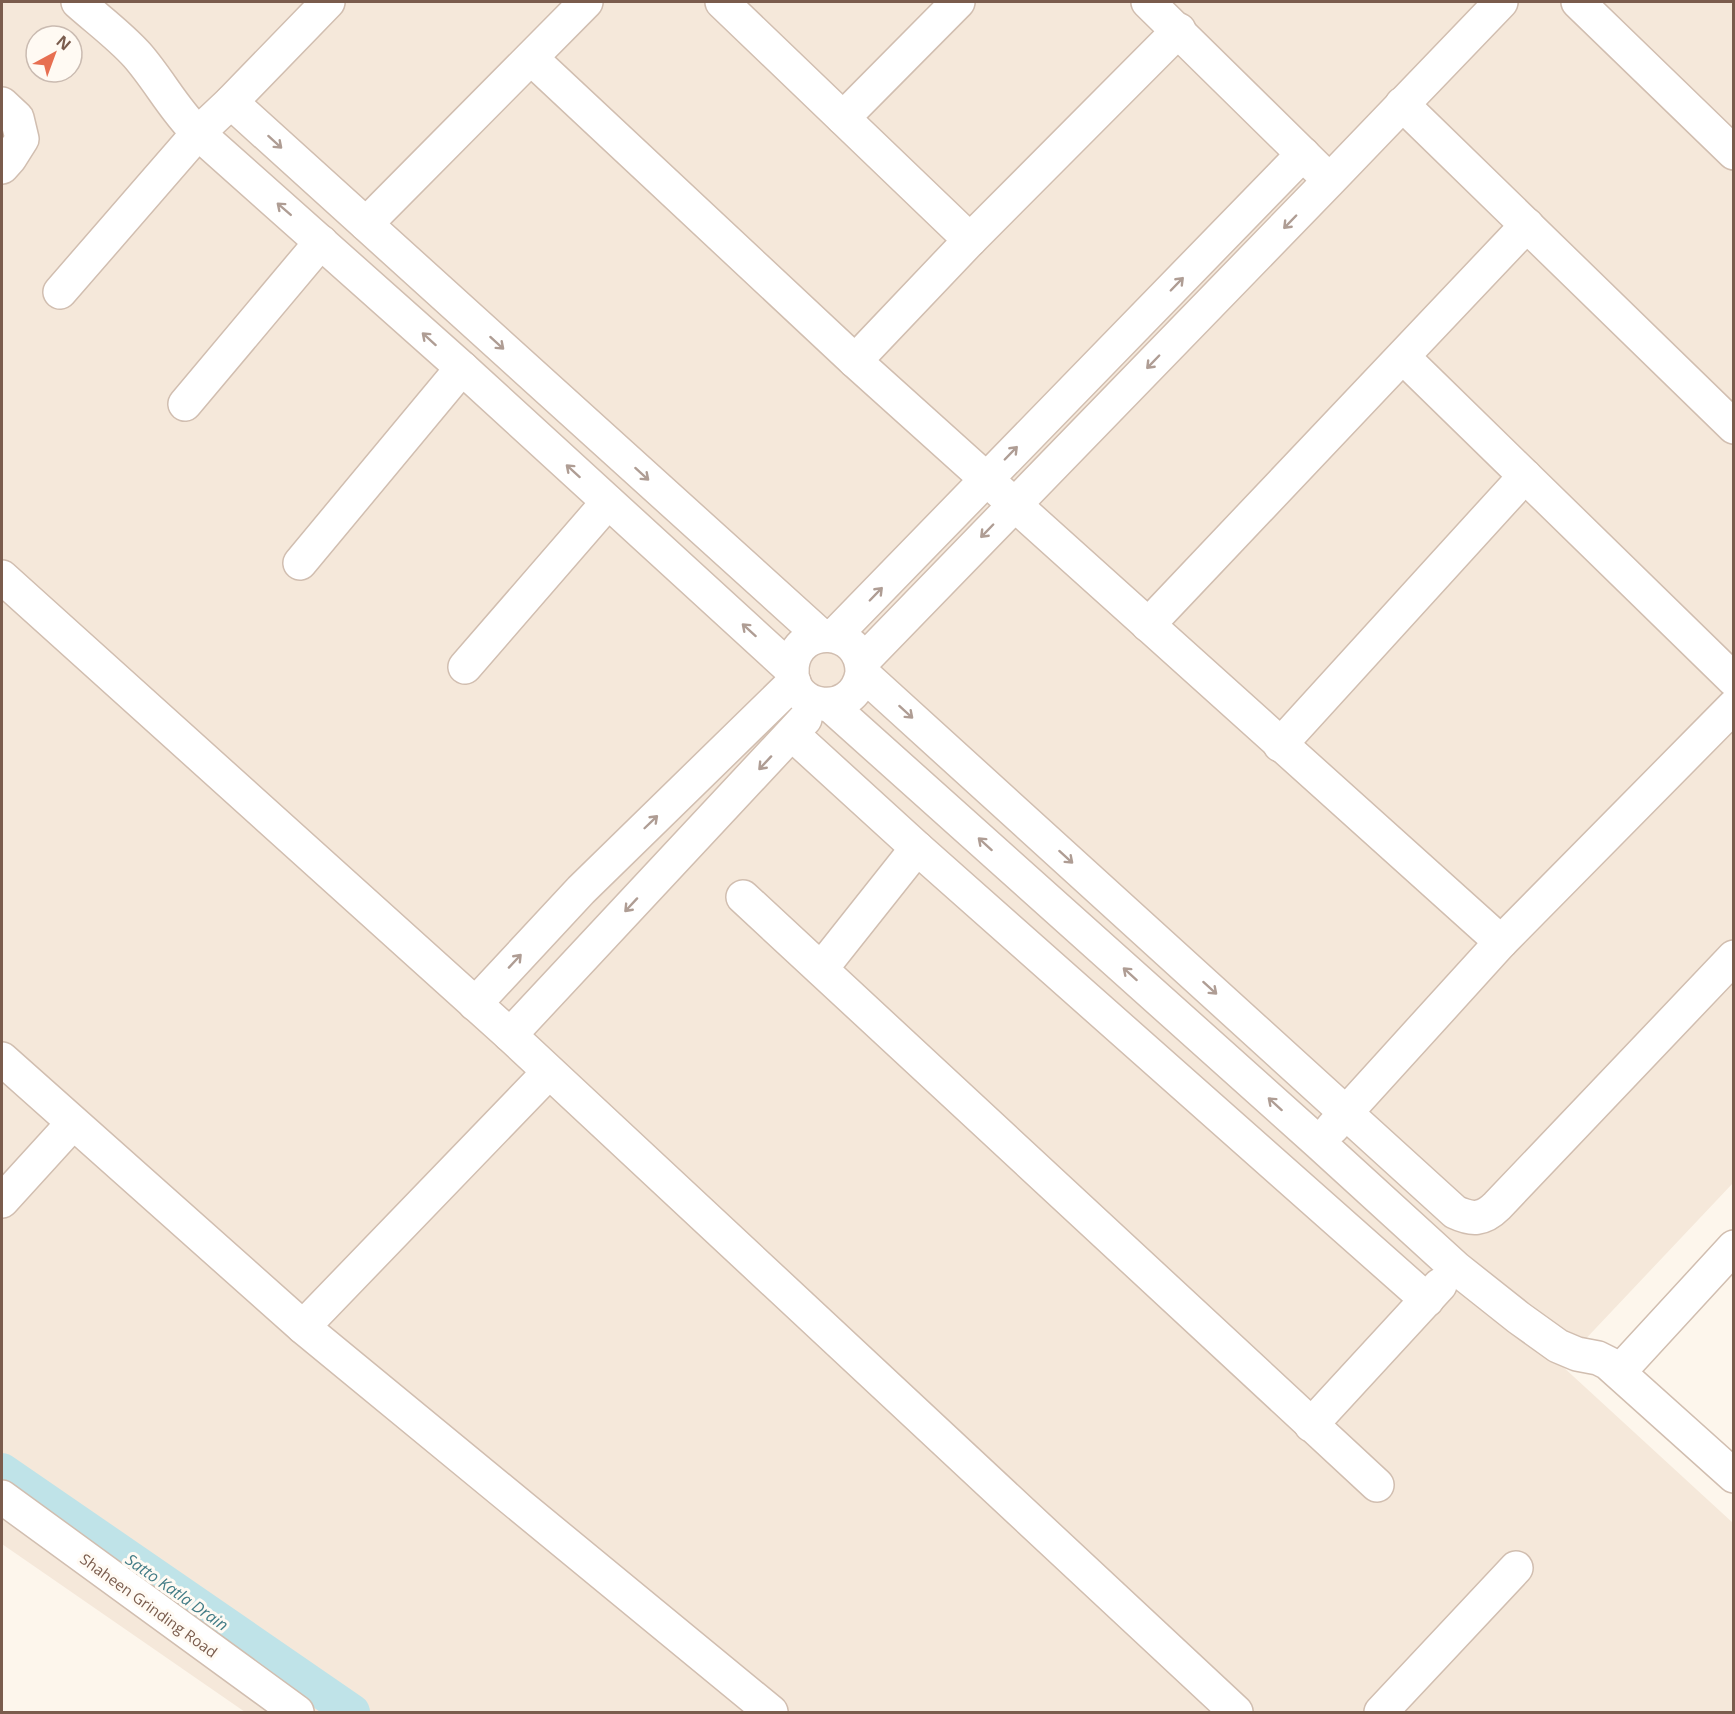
<svg xmlns="http://www.w3.org/2000/svg" width="1735" height="1714" font-family="'Open Sans',sans-serif">
	<style>
		.residential { fill: #f5e8da; fill-rule: evenodd }
		.lines { fill: none; stroke-linecap: round; stroke-linejoin: round }
		.canal { stroke: #bfe3e8; stroke-width: 36 }
		.minor-casing { stroke: #d1beb0; stroke-width: 36 }
		.minor { stroke: #fff; stroke-width: 33 }
		.oneway { stroke: #af9d94 }
		.labels { text-anchor: middle; dominant-baseline: central; stroke-width: 6; stroke-linejoin: round; paint-order: stroke }
		.street-label { font-size: 15px; fill: #7a5c4d; stroke: #fffaf3 }
		.water-label { font-size: 16px; font-style: italic; fill: #437c86; stroke: #fffaf3 }
	</style>
	<rect width="100%" height="100%" fill="#fdf6ec"/>
	<!-- residential -->
	<path class="residential" d="M2,2h1731v1181l-172,182 172,158v189h-1488l-243,-168zM36,36h36v36h-36z"/>
	<g class="lines">
		<!-- canal -->
		<polyline class="canal" points="2,1471 352,1712"/>
		<!-- minor casing -->
		<g class="minor-casing">
			<g id="minor">
				<path d="M78,2c19,17 42,34 59,53 22,25 37,55 61,78l264,235 330,302"/>
				<polyline points="722,2 970,240"/>
				<polyline points="1148,2 1318,169"/>
				<polyline points="1578,2 1734,153"/>
				<polyline points="531,58 855,361 1501,942"/>
				<polyline points="231,102 820,635"/>
				<polyline points="2,104 17,118 22,139 10,158 2,167"/>
				<polyline points="1402,104 1734,427"/>
				<polyline points="843,118 958,2"/>
				<polyline points="366,224 586,2"/>
				<polyline points="60,292 198,133 231,102 328,2"/>
				<polyline points="1403,357 1734,680"/>
				<polyline points="855,361 970,240 1179,30"/>
				<polyline points="185,404 321,242"/>
				<polyline points="300,563 462,368"/>
				<polyline points="2,577 510,1035 1236,1712"/>
				<polyline points="1148,625 1527,225"/>
				<polyline points="835,635 1303,154"/>
				<polyline points="862,662 1330,180 1501,2"/>
				<polyline points="465,667 608,502"/>
				<path d="M862,673c-8,47 -74,38 -70,-6 5,-45 71,-41 70,6l593,539c17,8 28,8 42,-6l237,-249"/>
				<polyline points="830,705 1319,1143 1456,1268 1519,1318 1558,1346 1577,1354 1598,1358 1608,1363 1734,1476"/>
				<polyline points="792,734 917,848 1427,1300"/>
				<polyline points="1280,745 1525,476"/>
				<polyline points="743,897 1377,1485"/>
				<polyline points="821,969 917,848"/>
				<polyline points="475,1004 581,890 794,682"/>
				<polyline points="510,1035 805,719"/>
				<polyline points="2,1059 303,1327 771,1712"/>
				<polyline points="1332,1128 1501,942 1734,706"/>
				<polyline points="2,1201 73,1123"/>
				<polyline points="303,1327 549,1072"/>
				<polyline points="1619,1372 1734,1247"/>
				<polyline points="1311,1425 1440,1285"/>
				<polyline points="2,1497 297,1712"/>
				<polyline points="1381,1712 1516,1568"/>
			</g>
		</g>
		<!-- minor -->
		<use href="#minor" class="minor"/>
	</g>
	<!-- one-way arrows -->
	<defs><path id="oneway-shaft" d="M-6 0H5M1.5-3L5.5 0L1.5 3" fill="none" stroke-width="1.6" stroke-linecap="round" stroke-linejoin="round" transform="scale(1.5)"/></defs>
	<g class="oneway">
		<use href="#oneway-shaft" transform="translate(275 142) rotate(42)"/>
		<use href="#oneway-shaft" transform="translate(284 209) rotate(-139)"/>
		<use href="#oneway-shaft" transform="translate(1290 222) rotate(134)"/>
		<use href="#oneway-shaft" transform="translate(1177 284) rotate(-46)"/>
		<use href="#oneway-shaft" transform="translate(429 339) rotate(-138)"/>
		<use href="#oneway-shaft" transform="translate(497 343) rotate(42)"/>
		<use href="#oneway-shaft" transform="translate(1153 362) rotate(134)"/>
		<use href="#oneway-shaft" transform="translate(1011 453) rotate(-46)"/>
		<use href="#oneway-shaft" transform="translate(573 471) rotate(-138)"/>
		<use href="#oneway-shaft" transform="translate(642 474) rotate(42)"/>
		<use href="#oneway-shaft" transform="translate(987 531) rotate(134)"/>
		<use href="#oneway-shaft" transform="translate(876 594) rotate(-46)"/>
		<use href="#oneway-shaft" transform="translate(749 630) rotate(-138)"/>
		<use href="#oneway-shaft" transform="translate(906 712) rotate(42)"/>
		<use href="#oneway-shaft" transform="translate(765 763) rotate(133)"/>
		<use href="#oneway-shaft" transform="translate(651 822) rotate(-44)"/>
		<use href="#oneway-shaft" transform="translate(985 844) rotate(-138)"/>
		<use href="#oneway-shaft" transform="translate(1066 857) rotate(42)"/>
		<use href="#oneway-shaft" transform="translate(631 905) rotate(133)"/>
		<use href="#oneway-shaft" transform="translate(515 961) rotate(-47)"/>
		<use href="#oneway-shaft" transform="translate(1130 974) rotate(-138)"/>
		<use href="#oneway-shaft" transform="translate(1210 988) rotate(42)"/>
		<use href="#oneway-shaft" transform="translate(1275 1104) rotate(-138)"/>
	</g>
	<g class="labels">
		<!-- street labels -->
		<g class="street-label">
			<text transform="translate(149 1605) rotate(36)">Shaheen Grinding Road</text>
		</g>
		<!-- water labels -->
		<g class="water-label">
			<text transform="translate(177 1592) rotate(35)">Satto Katla Drain</text>
		</g>
	</g>
	<!-- border -->
	<rect width="1735" height="1714" fill="none" stroke="#7a5c4d" stroke-width="6"/>
	<!-- north arrow -->
	<g transform="translate(54 54) rotate(41)"><circle r="28" fill="#fffaf3" stroke="#cabbb1" stroke-width="1.5"/>
	<path d="M0-4.5L10 22L0 15L-10 22Z" fill="#e76f51"/>
	<text y="-9" font-size="16" font-weight="bold" text-anchor="middle" fill="#7a5c4d">N</text>
	</g>
</svg>
